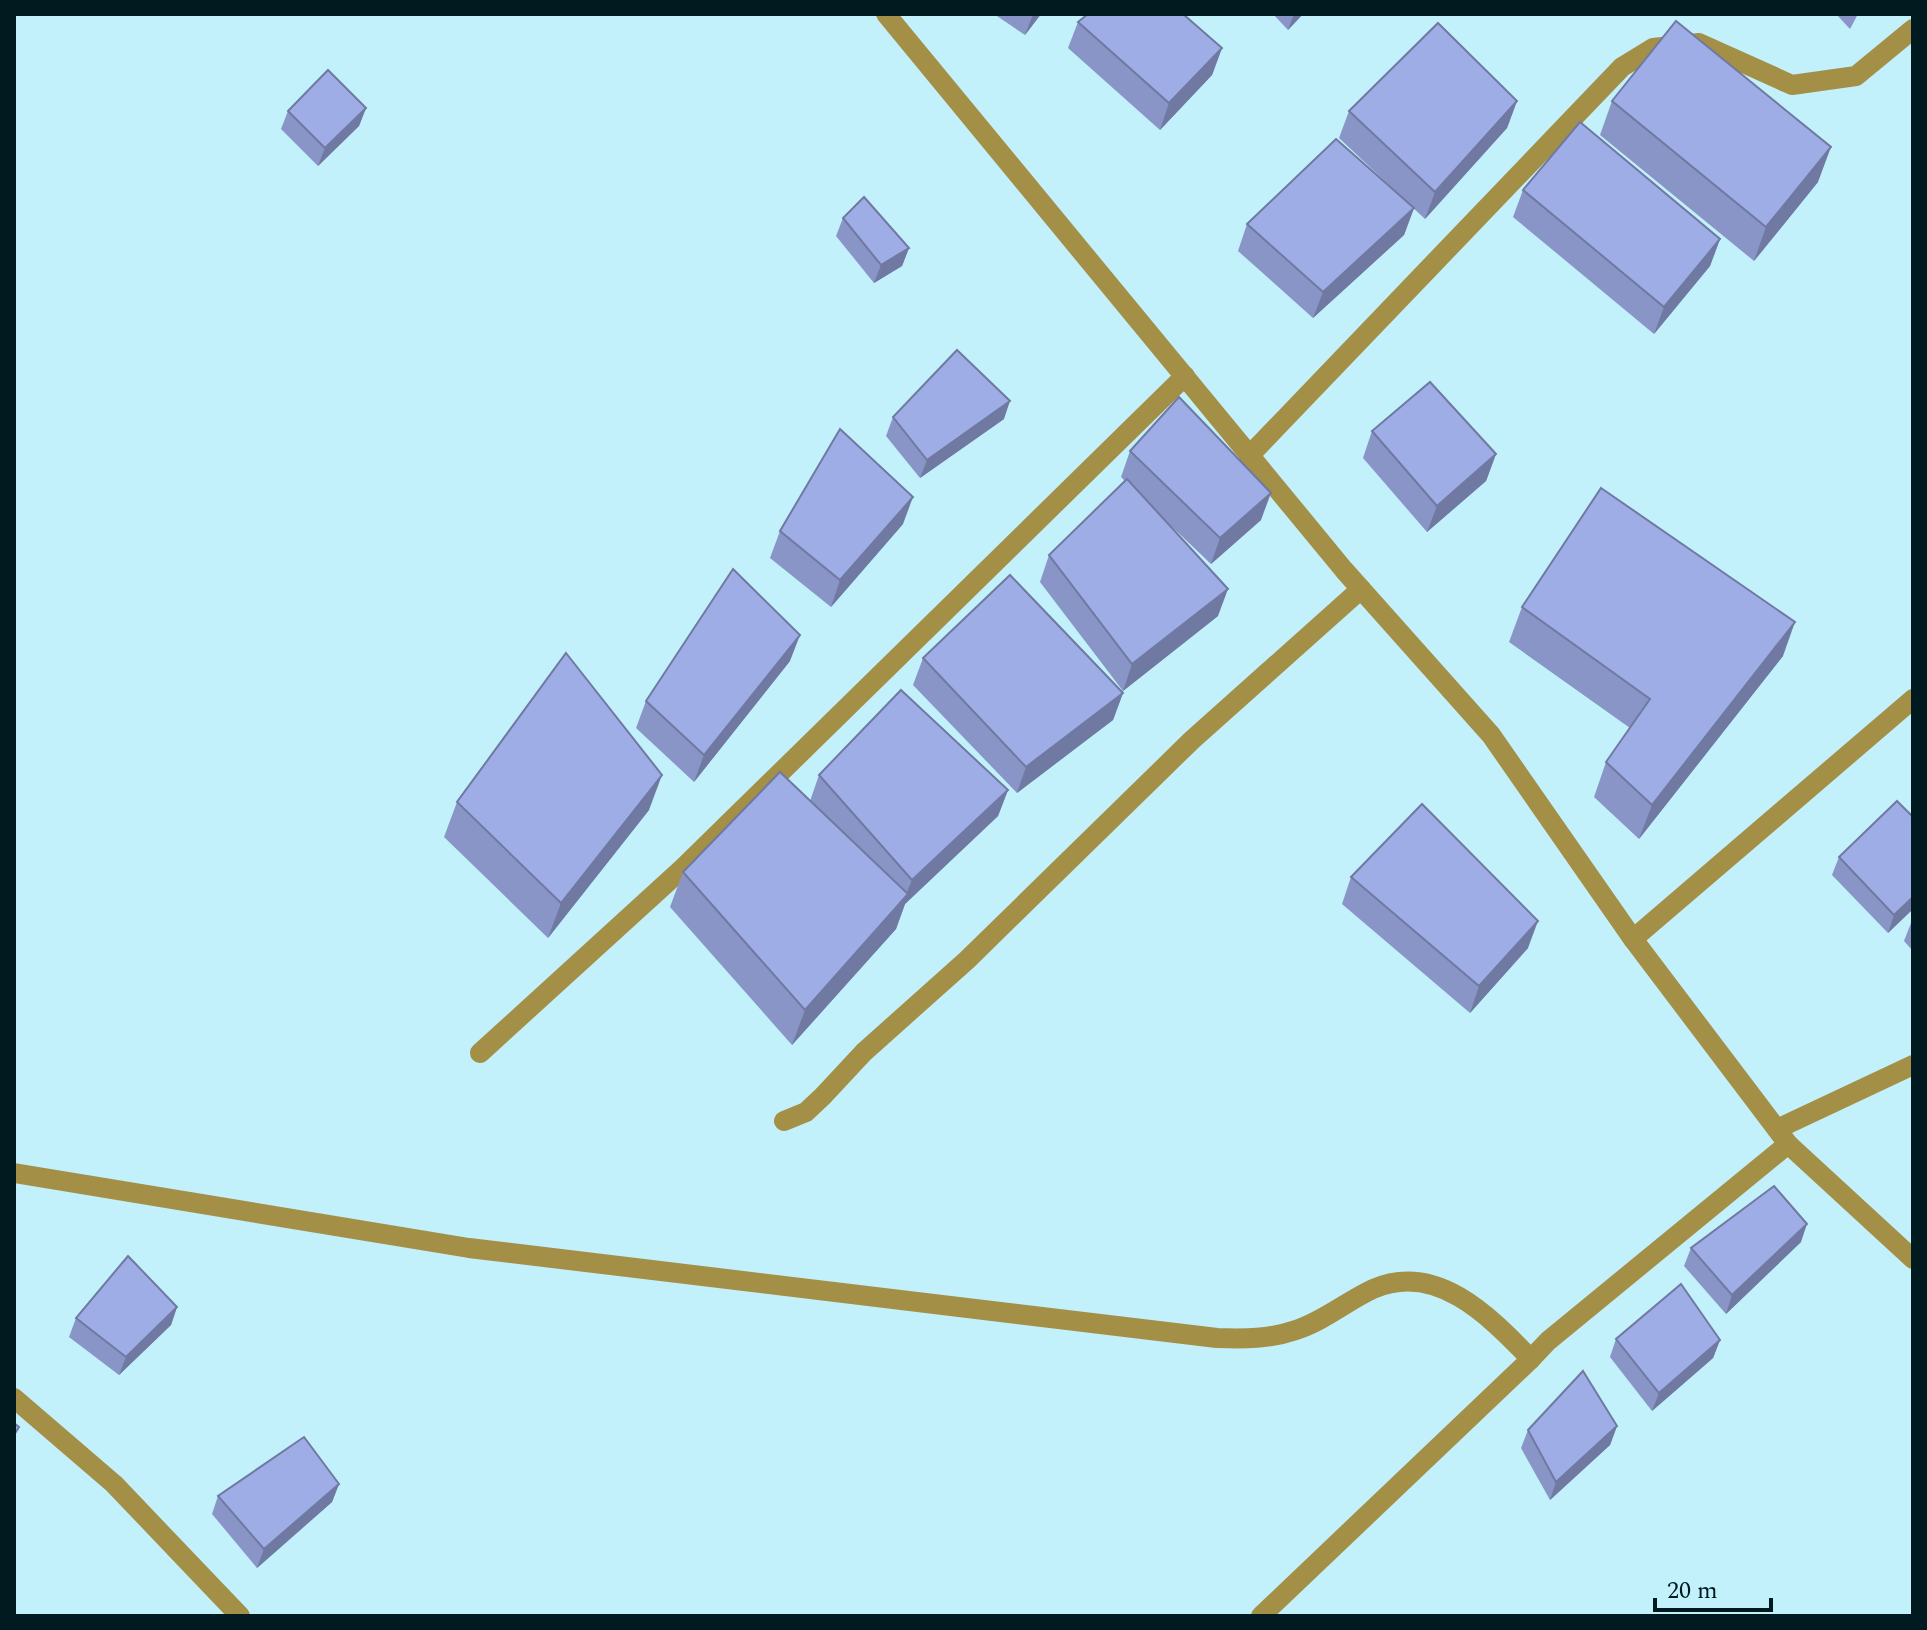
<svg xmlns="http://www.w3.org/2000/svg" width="1927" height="1630" font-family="Spectral,serif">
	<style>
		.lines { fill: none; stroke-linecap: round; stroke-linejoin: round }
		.minor { stroke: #a48f46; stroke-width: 20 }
		.tertiary { stroke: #a48f46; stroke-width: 20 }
		.wall { fill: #8895c6 }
		.shaded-wall { fill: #6f79a1 }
		.building { fill: #9eade6; stroke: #6f79a1; stroke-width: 2 }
	</style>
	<rect width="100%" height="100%" fill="#c2f1fc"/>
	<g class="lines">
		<!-- minor -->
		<g class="minor">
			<polyline points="1249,456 1622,67 1653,48 1699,43 1792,85 1856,76 1913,29"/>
			<polyline points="1633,939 1913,699"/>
			<polyline points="480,1053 683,868 1185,376"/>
			<polyline points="784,1121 806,1112 823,1096 864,1052 967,960 1192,740 1361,589"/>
			<polyline points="1777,1129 1913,1065"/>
			<path d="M14,1173l455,75 748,90c27,1 53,1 79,-8 28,-9 51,-29 77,-41 64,-28 117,28 158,70l17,-18 240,-197"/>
			<polyline points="14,1398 114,1484 240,1616"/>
			<polyline points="1261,1616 1531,1359"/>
		</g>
		<!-- tertiary -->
		<polyline class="tertiary" points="886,14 1344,570 1491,735 1633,939 1788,1144 1913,1259"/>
	</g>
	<!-- wall -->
	<g class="wall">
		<polygon points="994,14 1041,14 1025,35"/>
		<polygon points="1273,14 1303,14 1288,30"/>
		<polygon points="1836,14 1858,14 1850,29"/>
		<polygon points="1078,22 1222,48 1212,75 1160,130 1068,48"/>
		<polygon points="1517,101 1507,128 1425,219 1339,138 1349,111"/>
		<polygon points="1612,101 1818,182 1754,261 1600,135"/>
		<polygon points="366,108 359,126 318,166 281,129 288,111"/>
		<polygon points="1523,190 1720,239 1710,266 1654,334 1513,217"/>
		<polygon points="1414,208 1404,235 1313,318 1238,251 1247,224"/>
		<polygon points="843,218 909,248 902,266 874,283 836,236"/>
		<polygon points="893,417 1004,419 920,478 886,436"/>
		<polygon points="1372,431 1496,454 1486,481 1427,532 1363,458"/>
		<polygon points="1130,451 1261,520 1211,564 1167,522 1218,616 1123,691 1040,582 1049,555 1125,481 1121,477"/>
		<polygon points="903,524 831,607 770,558 780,531"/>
		<polygon points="1522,607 1783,656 1639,839 1594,797 1606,762 1630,728 1509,642"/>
		<polygon points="923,658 1123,693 1113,720 1017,793 913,685"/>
		<polygon points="790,661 694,782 636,728 646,701"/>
		<polygon points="819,775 1008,790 998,816 905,904 896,929 792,1045 670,907 683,872 810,801"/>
		<polygon points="457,802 649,810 548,938 444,837"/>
		<polygon points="1839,857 1913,909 1888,933 1832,875"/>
		<polygon points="1351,877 1528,948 1470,1013 1342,904"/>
		<polygon points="1913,921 1913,951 1904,941 1911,923"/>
		<polygon points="1801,1242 1726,1314 1684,1266 1691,1248"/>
		<polygon points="177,1307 171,1325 119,1375 69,1337 76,1318"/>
		<polygon points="1616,1339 1720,1340 1713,1358 1652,1411 1610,1357"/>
		<polygon points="1617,1426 1610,1445 1550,1500 1521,1448 1528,1430"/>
		<polygon points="339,1484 332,1502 257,1568 212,1514 218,1496"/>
	</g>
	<!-- shaded-wall -->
	<g class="shaded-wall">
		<polygon points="1034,14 1041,14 1025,35 1032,17"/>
		<polygon points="1294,14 1303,14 1288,30"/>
		<polygon points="1222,48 1212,75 1160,130 1169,103"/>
		<polygon points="1517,101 1507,128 1425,219 1435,192"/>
		<polygon points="366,108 359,126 318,166 325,148"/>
		<polygon points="1831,147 1818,182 1754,261 1766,227"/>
		<polygon points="1414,208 1404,235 1313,318 1323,292"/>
		<polygon points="1720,239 1710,266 1654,334 1664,307"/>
		<polygon points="909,248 902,266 874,283 881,265"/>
		<polygon points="1010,401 1004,419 920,478 927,460"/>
		<polygon points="1496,454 1486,481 1427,532 1437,506"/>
		<polygon points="1271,493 1261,520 1211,564 1220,538"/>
		<polygon points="913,497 903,524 831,607 840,580"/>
		<polygon points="1228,589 1218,616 1123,691 1132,664"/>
		<polygon points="1795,622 1783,656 1639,839 1652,805"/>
		<polygon points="800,635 790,661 694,782 704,755"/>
		<polygon points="1123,693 1113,720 1017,793 1026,767"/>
		<polygon points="662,775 649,810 548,938 561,903"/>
		<polygon points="1008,790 998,816 905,904 896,929 792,1045 805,1010 905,897 912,880"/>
		<polygon points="1913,897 1913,909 1888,933 1894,915"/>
		<polygon points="1538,921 1528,948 1470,1013 1479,986"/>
		<polygon points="1807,1224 1801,1242 1726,1314 1732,1295"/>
		<polygon points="177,1307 171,1325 119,1375 126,1357"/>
		<polygon points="1720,1340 1713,1358 1652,1411 1659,1393"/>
		<polygon points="1617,1426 1610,1445 1550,1500 1556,1482"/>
		<polygon points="339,1484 332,1502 257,1568 264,1549"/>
	</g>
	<!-- building -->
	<g class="building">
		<polygon points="1088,14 1183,14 1222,48 1169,103 1078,22"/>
		<polygon points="1676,21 1831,147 1766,227 1612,101"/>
		<polygon points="1438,23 1517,101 1435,192 1349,111"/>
		<polygon points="328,70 366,108 325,148 288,111"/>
		<polygon points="1580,122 1720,239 1664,307 1523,190"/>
		<polygon points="1336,139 1414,208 1323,292 1247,224"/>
		<polygon points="864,197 909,248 881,265 843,218"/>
		<polygon points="957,350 1010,401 927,460 893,417"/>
		<polygon points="1430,382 1496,454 1437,506 1372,431"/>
		<polygon points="1179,397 1271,493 1220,538 1130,451"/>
		<polygon points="840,429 913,497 840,580 780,531"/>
		<polygon points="1127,479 1228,589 1132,664 1049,555"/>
		<polygon points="1601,488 1795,622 1652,805 1606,762 1650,699 1522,607"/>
		<polygon points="733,569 800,635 704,755 646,701"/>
		<polygon points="1010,575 1123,693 1026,767 923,658"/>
		<polygon points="566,653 662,775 561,903 457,802"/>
		<polygon points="901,690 1008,790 912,880 819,775"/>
		<polygon points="780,772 908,894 805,1010 683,872"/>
		<polygon points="1897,801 1913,817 1913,897 1894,915 1839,857"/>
		<polygon points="1422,804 1538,921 1479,986 1351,877"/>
		<polygon points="1774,1186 1807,1224 1732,1295 1691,1248"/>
		<polygon points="128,1256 177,1307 126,1357 76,1318"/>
		<polygon points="1681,1284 1720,1340 1659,1393 1616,1339"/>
		<polygon points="1583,1371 1617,1426 1556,1482 1528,1430"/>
		<polygon points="14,1423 19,1427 14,1435"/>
		<polygon points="304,1437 339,1484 264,1549 218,1496"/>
	</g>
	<!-- border -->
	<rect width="1927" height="1630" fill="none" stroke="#011a1f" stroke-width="32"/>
	<!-- scale -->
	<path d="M1655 1598v12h116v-12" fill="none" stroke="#011a1f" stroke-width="4"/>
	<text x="1667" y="1598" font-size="24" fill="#011a1f" stroke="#c2f1fc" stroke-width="6" paint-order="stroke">20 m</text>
</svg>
